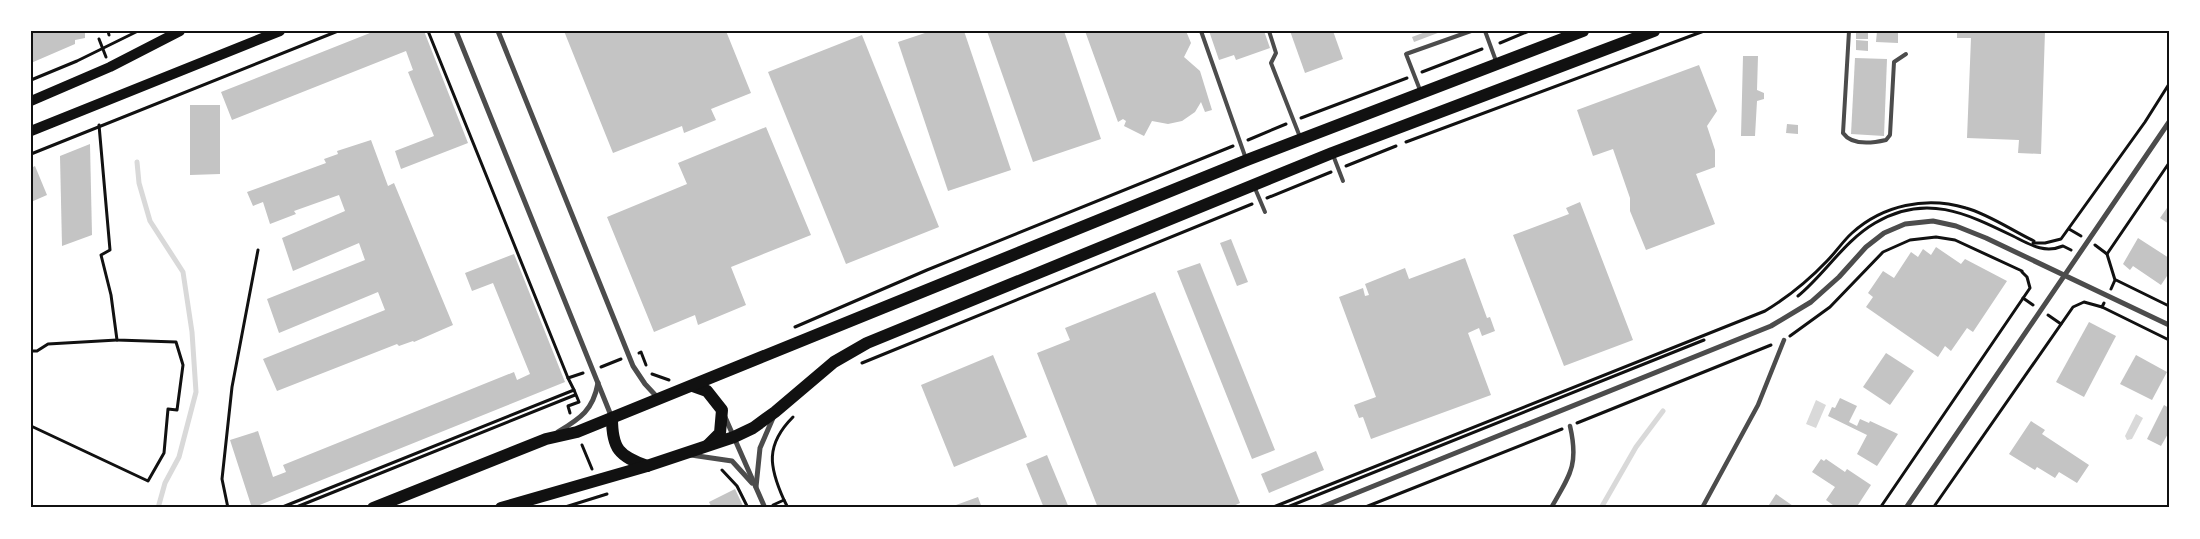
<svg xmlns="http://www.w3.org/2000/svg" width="2200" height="539" font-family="Barlow,sans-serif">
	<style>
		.water { fill: #d9d9d9 }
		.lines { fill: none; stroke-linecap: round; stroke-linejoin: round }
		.stream { stroke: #d9d9d9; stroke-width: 5 }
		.building { fill: #c4c4c4 }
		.path { stroke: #111; stroke-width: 3 }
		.service { stroke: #4c4c4c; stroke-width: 4 }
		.pedestrian { stroke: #4c4c4c; stroke-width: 4.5 }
		.minor { stroke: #4c4c4c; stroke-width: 5 }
		.secondary { stroke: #111; stroke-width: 10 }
		.primary { stroke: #111; stroke-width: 12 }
		.neatline { fill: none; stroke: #111; stroke-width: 2 }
	</style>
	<rect width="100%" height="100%" fill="#fff"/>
	<!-- water -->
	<g class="water">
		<polygon points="1816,400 1826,405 1816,428 1806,424"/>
		<polygon points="2136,414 2143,418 2132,439 2127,440 2125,436"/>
	</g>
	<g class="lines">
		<!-- stream -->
		<g class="stream">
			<polyline points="137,162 139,183 150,221 183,272 192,332 196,392 179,457 165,483 158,508"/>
			<polyline points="1601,508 1636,447 1663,411"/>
		</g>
	</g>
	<!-- building -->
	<g class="building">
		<polygon points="31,31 85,31 85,38 75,40 75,44 31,63"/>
		<polygon points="375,31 424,31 468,143 401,169 395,151 434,136 408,72 413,70 406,51 232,120 221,92"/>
		<polygon points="564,31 726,31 751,93 711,109 716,120 684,133 682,126 613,153"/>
		<polygon points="931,31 964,31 1011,170 948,191 898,42"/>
		<polygon points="987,31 1064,31 1101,139 1033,162"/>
		<polygon points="1085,31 1186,31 1191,43 1184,57 1200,71 1212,110 1205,112 1201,102 1195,112 1182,121 1168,124 1152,121 1144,136 1124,126 1126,121 1123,119 1118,122"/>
		<polygon points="1209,31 1264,31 1270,48 1236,60 1234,55 1219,60"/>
		<polygon points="1290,31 1333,31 1343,59 1305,73"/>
		<polygon points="1428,31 1443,31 1414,42 1412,37"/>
		<rect x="1856" y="31" width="12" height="8"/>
		<polygon points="1877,31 1898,31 1898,43 1876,42"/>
		<polygon points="1957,31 2045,31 2041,154 2018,153 2019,140 1967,138 1971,38 1957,38"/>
		<polygon points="862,35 939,227 846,264 768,72"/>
		<polygon points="1856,40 1868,41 1868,51 1856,50"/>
		<polygon points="1743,56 1758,56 1757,90 1764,93 1764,99 1757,101 1755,136 1741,136"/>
		<polygon points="1855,58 1887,59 1884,136 1851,134"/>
		<polygon points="1699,65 1717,111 1707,126 1715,150 1715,167 1696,174 1715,224 1646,250 1630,211 1630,198 1613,149 1593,156 1577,110"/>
		<polygon points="190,105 220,105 220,174 190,175"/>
		<polygon points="1787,124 1798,125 1798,134 1786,133"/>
		<polygon points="766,127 811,235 731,267 746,305 698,325 695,315 654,332 607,217 687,184 678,163"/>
		<polygon points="371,140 388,186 394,183 453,325 414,342 413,341 399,346 397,344 277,391 263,359 385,310 378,292 279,333 267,299 365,260 359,243 293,271 282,238 345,211 339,195 294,211 296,214 270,224 263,202 253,206 247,192 326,163 324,159 338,154 337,151"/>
		<polygon points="90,144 92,235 62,246 60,156"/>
		<polygon points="35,166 47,195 31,202 31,168"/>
		<polygon points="1580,202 1633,340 1564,366 1513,235 1569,214 1566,208"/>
		<polygon points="2169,205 2169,224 2160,218"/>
		<polygon points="2138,238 2169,258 2169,278 2167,276 2161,285 2133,266 2130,270 2123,264"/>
		<polygon points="1231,239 1248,282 1237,286 1220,243"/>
		<polygon points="1936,247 1961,264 1965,259 2007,281 1973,332 1967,328 1951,351 1945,346 1938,357 1866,307 1873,297 1868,293 1883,271 1894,278 1911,252 1918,257 1923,249 1931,255"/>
		<polygon points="514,254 565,382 252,508 230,440 258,431 273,477 286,472 283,465 514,372 517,380 530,374 493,283 472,291 465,273"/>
		<polygon points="1465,258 1487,318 1490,317 1495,331 1482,336 1479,328 1468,333 1491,395 1371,439 1363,417 1359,418 1354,405 1376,397 1339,297 1363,288 1365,296 1369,295 1365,284 1405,268 1409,279"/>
		<polygon points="1200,263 1275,450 1252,459 1177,271"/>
		<polygon points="1155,292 1240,503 1229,508 1098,508 1037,353 1070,340 1065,328"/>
		<polygon points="2089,322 2116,336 2084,397 2056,382"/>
		<polygon points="1886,353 1914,371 1890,405 1863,387"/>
		<polygon points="993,355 1027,437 954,467 921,385"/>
		<polygon points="2136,355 2167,372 2152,400 2120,384"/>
		<polygon points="1840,398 1857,406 1849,422 1857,426 1860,419 1869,423 1870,421 1898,434 1877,466 1857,454 1867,435 1828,416 1832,407 1835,408"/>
		<polygon points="2164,405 2169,408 2169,432 2161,446 2147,439"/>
		<polygon points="2031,421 2045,430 2042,434 2089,465 2077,483 2059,472 2055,478 2037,467 2035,470 2009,454"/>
		<polygon points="1316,451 1324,470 1269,493 1261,474"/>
		<polygon points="1047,455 1069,508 1044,508 1026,464"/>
		<polygon points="1821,459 1824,461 1826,459 1845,472 1847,469 1871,485 1856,508 1837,508 1826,500 1835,487 1812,472"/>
		<polygon points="735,489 744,508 712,508 709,502"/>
		<polygon points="1776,494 1796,508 1767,508"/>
		<polygon points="978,497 982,508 957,508 956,505"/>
	</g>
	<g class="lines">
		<!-- path -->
		<g class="path">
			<polyline points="108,31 109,35"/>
			<polyline points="428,31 568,378"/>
			<polyline points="99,39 106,57"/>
			<polyline points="1500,43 1529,31"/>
			<polyline points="1422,72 1482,49"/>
			<polyline points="31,80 77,61 138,31"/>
			<polyline points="1301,118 1407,78"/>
			<polyline points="1248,140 1286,124"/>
			<polyline points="1406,142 1704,31"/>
			<polyline points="31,154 338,31"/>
			<polyline points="1346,166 1396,146"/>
			<polyline points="1267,198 1331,172"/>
			<polyline points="2069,229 2081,236"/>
			<polyline points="2033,243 2045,243 2061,239 2145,122 2169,84"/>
			<polyline points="2095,245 2107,254"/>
			<polyline points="2116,280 2169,306"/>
			<polyline points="2111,289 2115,280 2107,254 2169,163"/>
			<path d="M1798,296c27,-22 46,-55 77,-73 50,-30 91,-10 138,13 16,8 31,18 50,10l8,4"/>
			<polyline points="2023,298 2033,305"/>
			<polyline points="2102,307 2169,340"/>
			<polyline points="2048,315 2061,324"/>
			<polyline points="795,327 927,270 1233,146"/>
			<polyline points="1790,336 1830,307 1883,252 1910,240 1936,237 1955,240 2022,271"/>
			<polyline points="31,351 37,351 48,344 117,340"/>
			<polyline points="639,353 641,352 646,365"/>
			<polyline points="862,363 1252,204"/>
			<polyline points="601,367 621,359"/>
			<polyline points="652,374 669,380"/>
			<polyline points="570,413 568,406 579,402 574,390"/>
			<polyline points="1577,423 1771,345"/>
			<polyline points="31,426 148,481 164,453 168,409 177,410 183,365 176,342 117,340 111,295 101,255 110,250 99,125"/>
			<polyline points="582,445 592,469"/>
			<polyline points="722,470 737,486 748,508"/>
			<polyline points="784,500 788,508"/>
			<path d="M773,505l11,-5c-15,-33 -19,-55 9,-83"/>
			<polyline points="228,508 222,479 232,387 258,250"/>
			<polyline points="280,508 574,390 568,378 583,373"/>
			<polyline points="294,508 575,395"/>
			<polyline points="562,508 607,494"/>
			<path d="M1271,508l494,-197c23,-14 43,-30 62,-50 9,-9 16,-20 25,-28 31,-28 74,-37 114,-25 22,6 47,23 68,33"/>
			<polyline points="1285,508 1704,340"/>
			<polyline points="1363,508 1562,429"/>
			<polyline points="1880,508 2030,288 2027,277 2022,272"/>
			<polyline points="1933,508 2073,307 2084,302 2102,307 2104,303"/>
		</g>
		<!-- service -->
		<g class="service">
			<polyline points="1201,31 1246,159"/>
			<polyline points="1269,31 1276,53 1271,63 1300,137"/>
			<polyline points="1485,31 1496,61"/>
			<path d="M1849,31l-6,102c9,13 30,10 43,7l4,-5 4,-73 12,-8"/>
			<polyline points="1420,90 1406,54 1471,31"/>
			<polyline points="1333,155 1343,181"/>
			<polyline points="1254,186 1265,212"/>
		</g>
		<!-- pedestrian -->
		<g class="pedestrian">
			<path d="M1551,508c19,-33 28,-43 19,-82"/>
			<polyline points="1702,508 1758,405 1784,340"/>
		</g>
		<!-- minor -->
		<g class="minor">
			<polyline points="456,31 612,418"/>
			<polyline points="498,31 633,366 645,384 658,398"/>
			<polyline points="725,417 765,508"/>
			<path d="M558,432c23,-14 35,-22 40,-49"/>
			<polyline points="691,455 732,461 752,483"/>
			<polyline points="756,487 760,448 773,418"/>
			<polyline points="1319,508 1771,326 1811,302 1839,277 1866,247 1884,233 1905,224 1933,221 1956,226 1986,238 2169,325"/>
			<polyline points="1906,508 2169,122"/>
		</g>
		<!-- secondary -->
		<g class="secondary">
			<polyline points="31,101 110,67 180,31"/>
			<polyline points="31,131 280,31"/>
		</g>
		<!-- primary -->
		<g class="primary">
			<polyline points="693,386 707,391 722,410 720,433 708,445"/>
			<path d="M612,418c0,31 7,38 35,48"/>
			<polyline points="373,508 546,439 577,432 1247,160 1583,31"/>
			<polyline points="501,508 647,466 734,437 753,428 775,412 834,362 867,343 1332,153 1654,31"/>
		</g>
	</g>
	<!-- border -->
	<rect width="2200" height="539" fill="none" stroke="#ffffff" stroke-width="65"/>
	<rect x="32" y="32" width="2136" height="474" class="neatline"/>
</svg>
